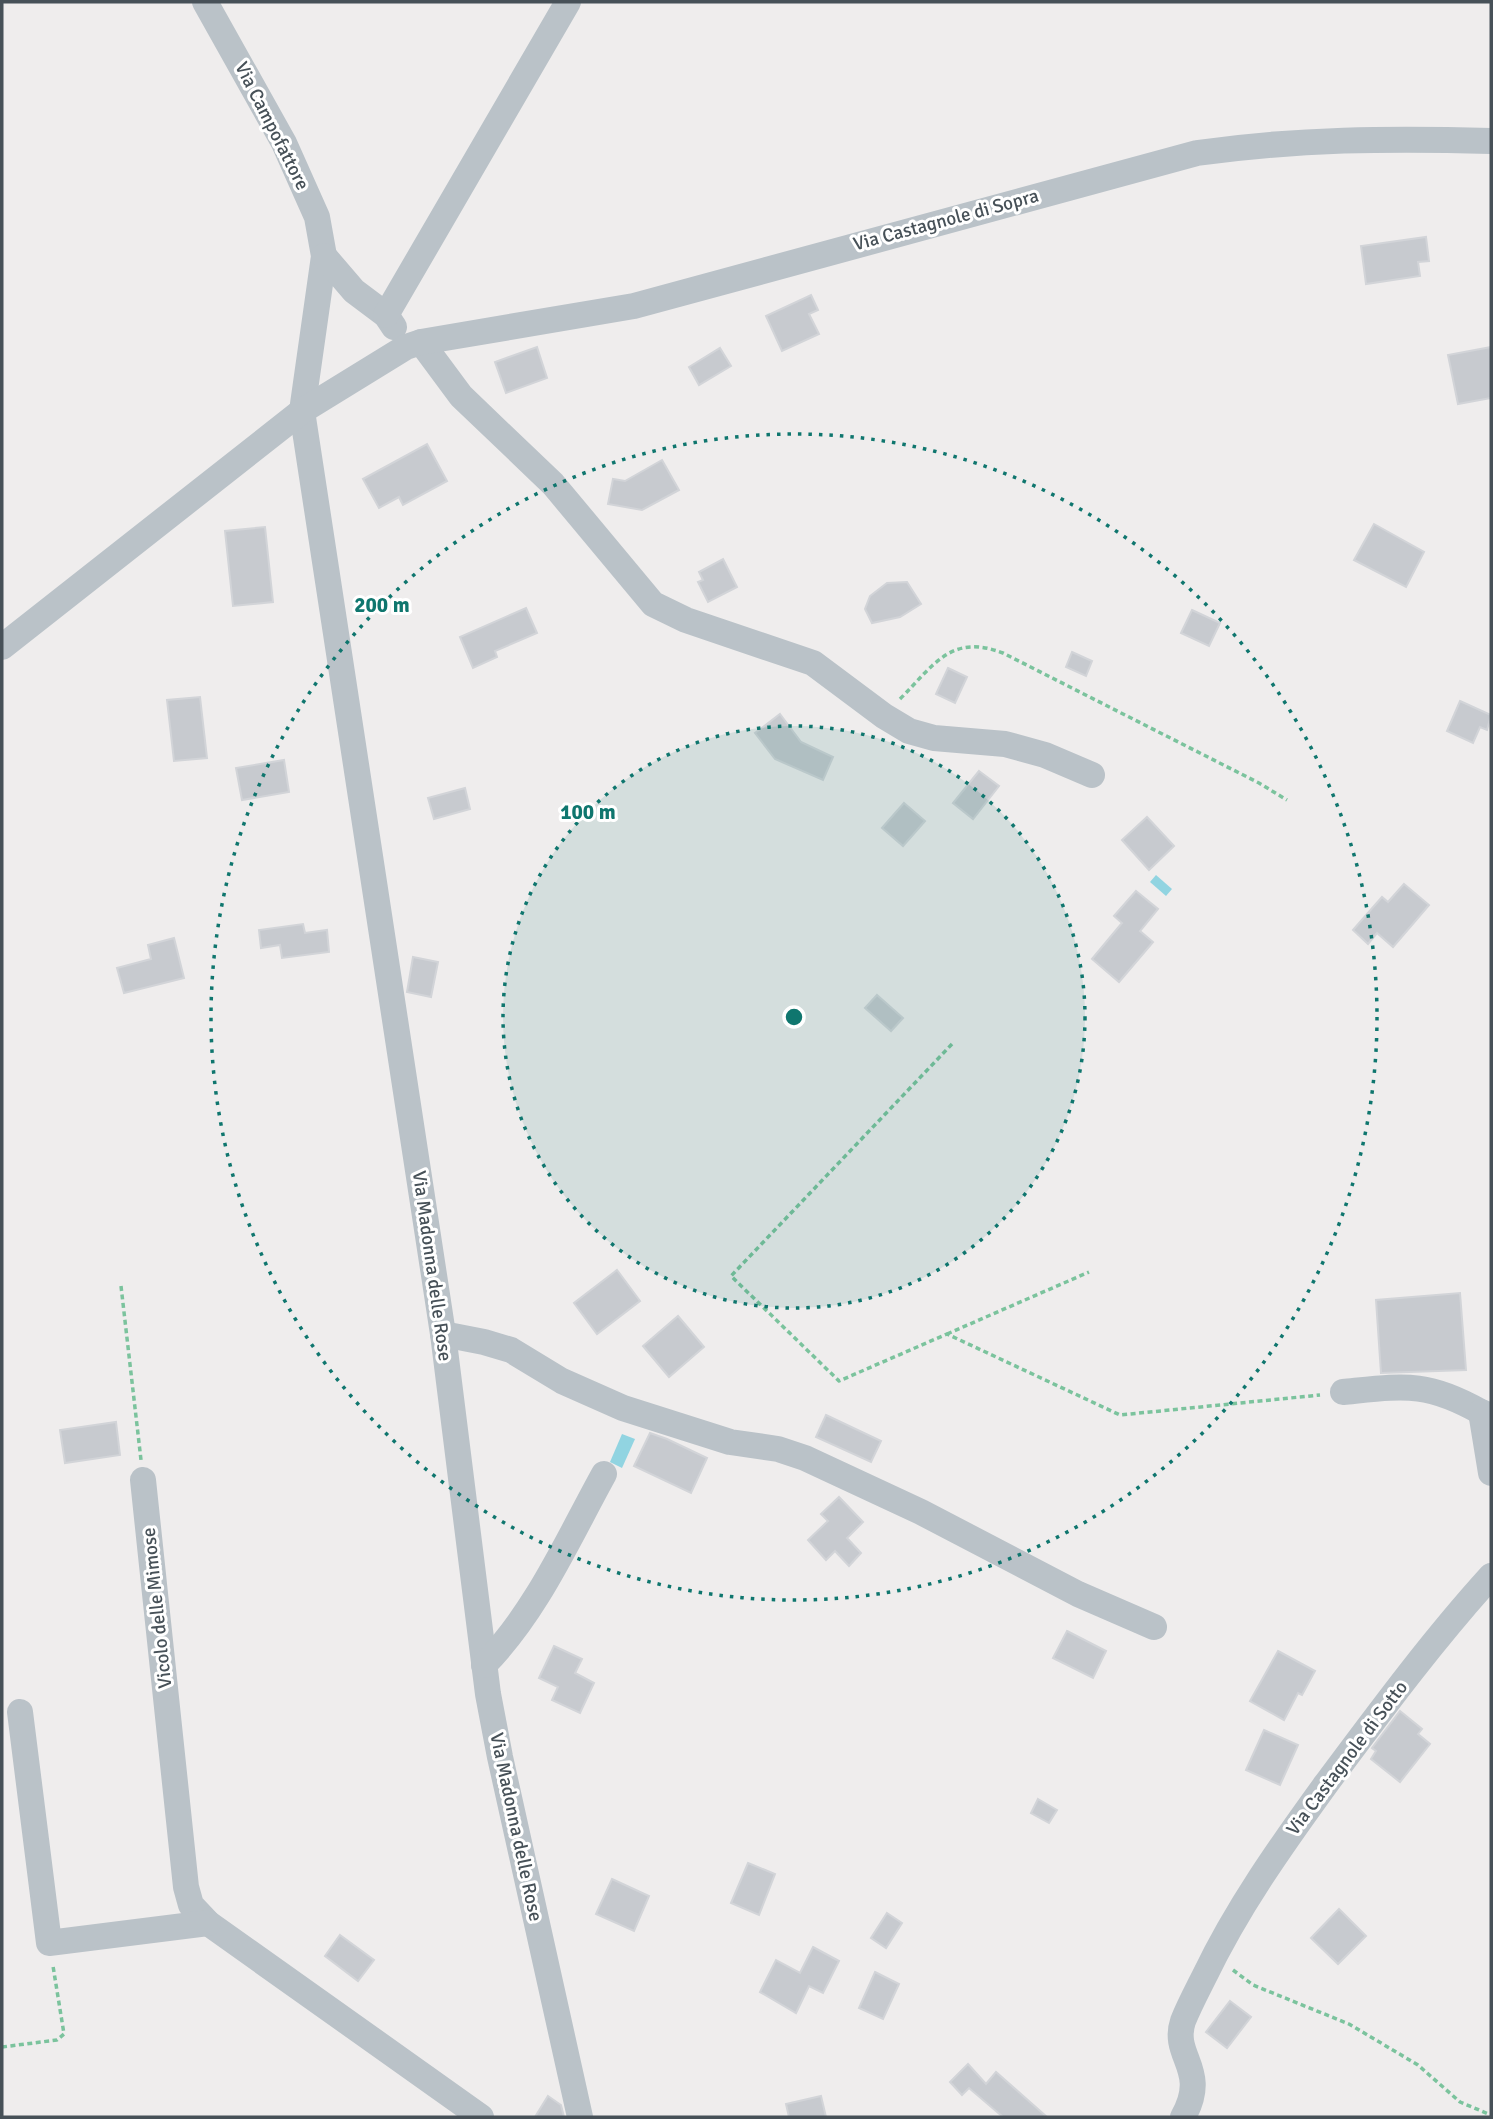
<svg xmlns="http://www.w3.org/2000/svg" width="1493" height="2119" font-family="Signika,sans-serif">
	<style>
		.water { fill: #91d4e1 }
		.building { fill: #c7cacf; stroke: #d2d4d8; stroke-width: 2 }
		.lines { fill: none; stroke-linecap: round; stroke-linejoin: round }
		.path { stroke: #7bc39d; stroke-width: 3.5; stroke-dasharray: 5 3.5; stroke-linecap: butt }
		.minor { stroke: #bac2c8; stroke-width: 26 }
		.ring { fill: none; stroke: #0f766e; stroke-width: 3.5; stroke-dasharray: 3.5 7 }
		.labels { text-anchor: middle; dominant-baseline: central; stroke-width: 6; stroke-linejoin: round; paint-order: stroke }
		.street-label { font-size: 19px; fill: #475158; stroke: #fff }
		.centre { fill: #0f766e; stroke: #fff; stroke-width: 3.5 }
		.ring-label { font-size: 21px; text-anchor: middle; font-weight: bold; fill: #0f766e; stroke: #fff; stroke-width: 6; stroke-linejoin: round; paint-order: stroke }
	</style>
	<rect width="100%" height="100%" fill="#efeded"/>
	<!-- water -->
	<g class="water">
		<polygon points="1156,875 1172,889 1166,896 1150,882"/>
		<polygon points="622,1434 635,1439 622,1468 610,1462"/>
	</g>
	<!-- building -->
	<g class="building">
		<polygon points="1426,237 1429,261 1418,262 1420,276 1366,284 1361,246"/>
		<polygon points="811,295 818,310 809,314 819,334 782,351 766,316"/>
		<polygon points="537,347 547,378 506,393 495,362"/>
		<polygon points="1491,347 1491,398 1458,404 1448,355"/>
		<polygon points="720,348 731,366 699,385 689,367"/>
		<polygon points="427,444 447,481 403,505 399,497 379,508 363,479"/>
		<polygon points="662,460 679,490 642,510 608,504 613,479 625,481"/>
		<polygon points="1374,524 1424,552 1406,587 1354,560"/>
		<polygon points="265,527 273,602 233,606 225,531"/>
		<polygon points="723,559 737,587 708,602 698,582 703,580 699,572"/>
		<polygon points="907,582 921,604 900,617 872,623 865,609 870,596 887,583"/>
		<polygon points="526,608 537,633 495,651 497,657 473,668 460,637"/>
		<polygon points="1192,610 1220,623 1209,646 1181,633"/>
		<polygon points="1072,652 1092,661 1086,676 1066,667"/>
		<polygon points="948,668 967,677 955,703 936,694"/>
		<polygon points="200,697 207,758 174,761 167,700"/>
		<polygon points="1460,701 1491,715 1487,730 1480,727 1473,743 1447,731"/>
		<polygon points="780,714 801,742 833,757 823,780 775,759 755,733"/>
		<polygon points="284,760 289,792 242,800 236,768"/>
		<polygon points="979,771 999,786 973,819 953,803"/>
		<polygon points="465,788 470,809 434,819 428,798"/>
		<polygon points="904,803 925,821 903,846 882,828"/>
		<polygon points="1147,817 1174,846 1149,870 1122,840"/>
		<polygon points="1404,884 1429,905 1393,947 1377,933 1368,944 1353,930 1382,897 1388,902"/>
		<polygon points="1136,891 1158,909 1140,931 1153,942 1119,982 1092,959 1122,923 1114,916"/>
		<polygon points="303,924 305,933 327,930 329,952 282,958 280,945 261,948 259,930"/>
		<polygon points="174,938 184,978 124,993 117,968 151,959 148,945"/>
		<polygon points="413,957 438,962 431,997 407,992"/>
		<polygon points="877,995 903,1018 891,1031 865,1008"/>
		<polygon points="617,1270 640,1301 597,1334 574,1303"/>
		<polygon points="1460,1293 1466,1370 1381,1373 1376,1300"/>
		<polygon points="678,1316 704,1347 669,1377 643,1346"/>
		<polygon points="826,1415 881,1441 871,1462 816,1437"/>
		<polygon points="116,1422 120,1455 65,1463 60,1430"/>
		<polygon points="650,1433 667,1439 707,1458 691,1493 634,1466"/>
		<polygon points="839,1497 863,1522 847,1538 861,1553 849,1566 835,1551 826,1560 808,1540 828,1521 821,1514"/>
		<polygon points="1067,1631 1106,1651 1093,1678 1053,1658"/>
		<polygon points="554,1646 582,1659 575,1673 594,1683 580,1713 552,1700 558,1687 539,1678"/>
		<polygon points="1278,1651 1315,1671 1302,1695 1298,1693 1284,1720 1250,1701"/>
		<polygon points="1400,1711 1422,1729 1418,1734 1430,1744 1400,1782 1371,1759 1376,1751 1372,1748"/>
		<polygon points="1264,1730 1298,1745 1280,1785 1246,1770"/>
		<polygon points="1038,1799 1057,1810 1049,1823 1031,1813"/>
		<polygon points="748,1863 775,1874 759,1915 731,1903"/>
		<polygon points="612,1879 649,1896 634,1931 596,1914"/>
		<polygon points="1339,1909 1366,1936 1338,1964 1311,1938"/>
		<polygon points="887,1913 902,1923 886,1948 871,1938"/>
		<polygon points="340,1935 374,1960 358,1981 325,1956"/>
		<polygon points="813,1947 839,1961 823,1993 809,1986 796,2013 760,1992 776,1960 800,1973"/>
		<polygon points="875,1972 899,1984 883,2019 859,2008"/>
		<polygon points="1230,2001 1251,2017 1227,2048 1206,2032"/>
		<polygon points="968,2064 986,2084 996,2072 1047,2117 1003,2117 969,2088 962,2095 950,2082"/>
		<polygon points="548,2096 561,2105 564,2117 535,2117"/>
		<polygon points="821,2096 826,2117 789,2117 786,2104"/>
	</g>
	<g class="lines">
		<!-- path -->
		<g class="path">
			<path d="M900,699c34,-34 51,-66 103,-46l256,130 28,17"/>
			<polyline points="952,1044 731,1276 839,1381 947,1334 1120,1415 1320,1395"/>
			<polyline points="121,1286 141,1460"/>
			<polyline points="947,1334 1089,1272"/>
			<polyline points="1233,1970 1253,1985 1349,2024 1418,2065 1460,2102 1491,2115"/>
			<polyline points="2,2047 57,2040 64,2034 53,1966"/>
		</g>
		<!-- minor -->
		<g class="minor">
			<polyline points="205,2 284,143 317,217 324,256 302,411 443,1334 488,1694 500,1757 580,2117"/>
			<polyline points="324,256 354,291 386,315 394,327"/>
			<polyline points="386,315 568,2"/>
			<polyline points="421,342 461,396 553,484 653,604 686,620 813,663 884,716 909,731 934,738 1005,744 1045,755 1092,775"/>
			<path d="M2,647l300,-236 104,-64 15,-5 213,-36 563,-153c99,-14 194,-15 294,-12"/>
			<polyline points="443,1334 484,1342 511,1350 562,1381 623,1408 730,1442 778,1449 805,1458 921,1512 1078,1594 1154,1627"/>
			<path d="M1343,1392c61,-6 83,-11 138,20"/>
			<polyline points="1491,1416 1481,1412 1491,1473"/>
			<polyline points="143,1480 186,1887 191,1905 208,1923 481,2117"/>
			<path d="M484,1665c53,-54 84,-126 120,-191"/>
			<polyline points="20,1712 49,1943 208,1923"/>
			<path d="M1183,2117c27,-48 -12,-60 0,-96 6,-15 14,-30 21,-44 33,-69 77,-131 122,-193 53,-71 106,-143 165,-208"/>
		</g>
	</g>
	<!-- distance rings -->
	<circle cx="794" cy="1017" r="291" fill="#0f766e" fill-opacity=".12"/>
	<g class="ring">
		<circle cx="794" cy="1017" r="291"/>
		<circle cx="794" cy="1017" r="583"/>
	</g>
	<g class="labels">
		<!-- street labels -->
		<g class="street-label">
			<text transform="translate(272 126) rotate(63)">Via Campofattore</text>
			<text transform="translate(946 220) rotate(-15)">Via Castagnole di Sopra</text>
			<text transform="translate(432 1266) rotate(82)">Via Madonna delle Rose</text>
			<text transform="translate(157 1608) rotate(-96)">Vicolo delle Mimose</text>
			<text transform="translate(1347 1758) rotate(-53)">Via Castagnole di Sotto</text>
			<text transform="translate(516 1827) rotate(78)">Via Madonna delle Rose</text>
		</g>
	</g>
	<circle cx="794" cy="1017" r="10" class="centre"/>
	<g class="ring-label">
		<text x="382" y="612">200 m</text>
		<text x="588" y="819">100 m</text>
	</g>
	<!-- border -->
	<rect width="1493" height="2119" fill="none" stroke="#475158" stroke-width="7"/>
</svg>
